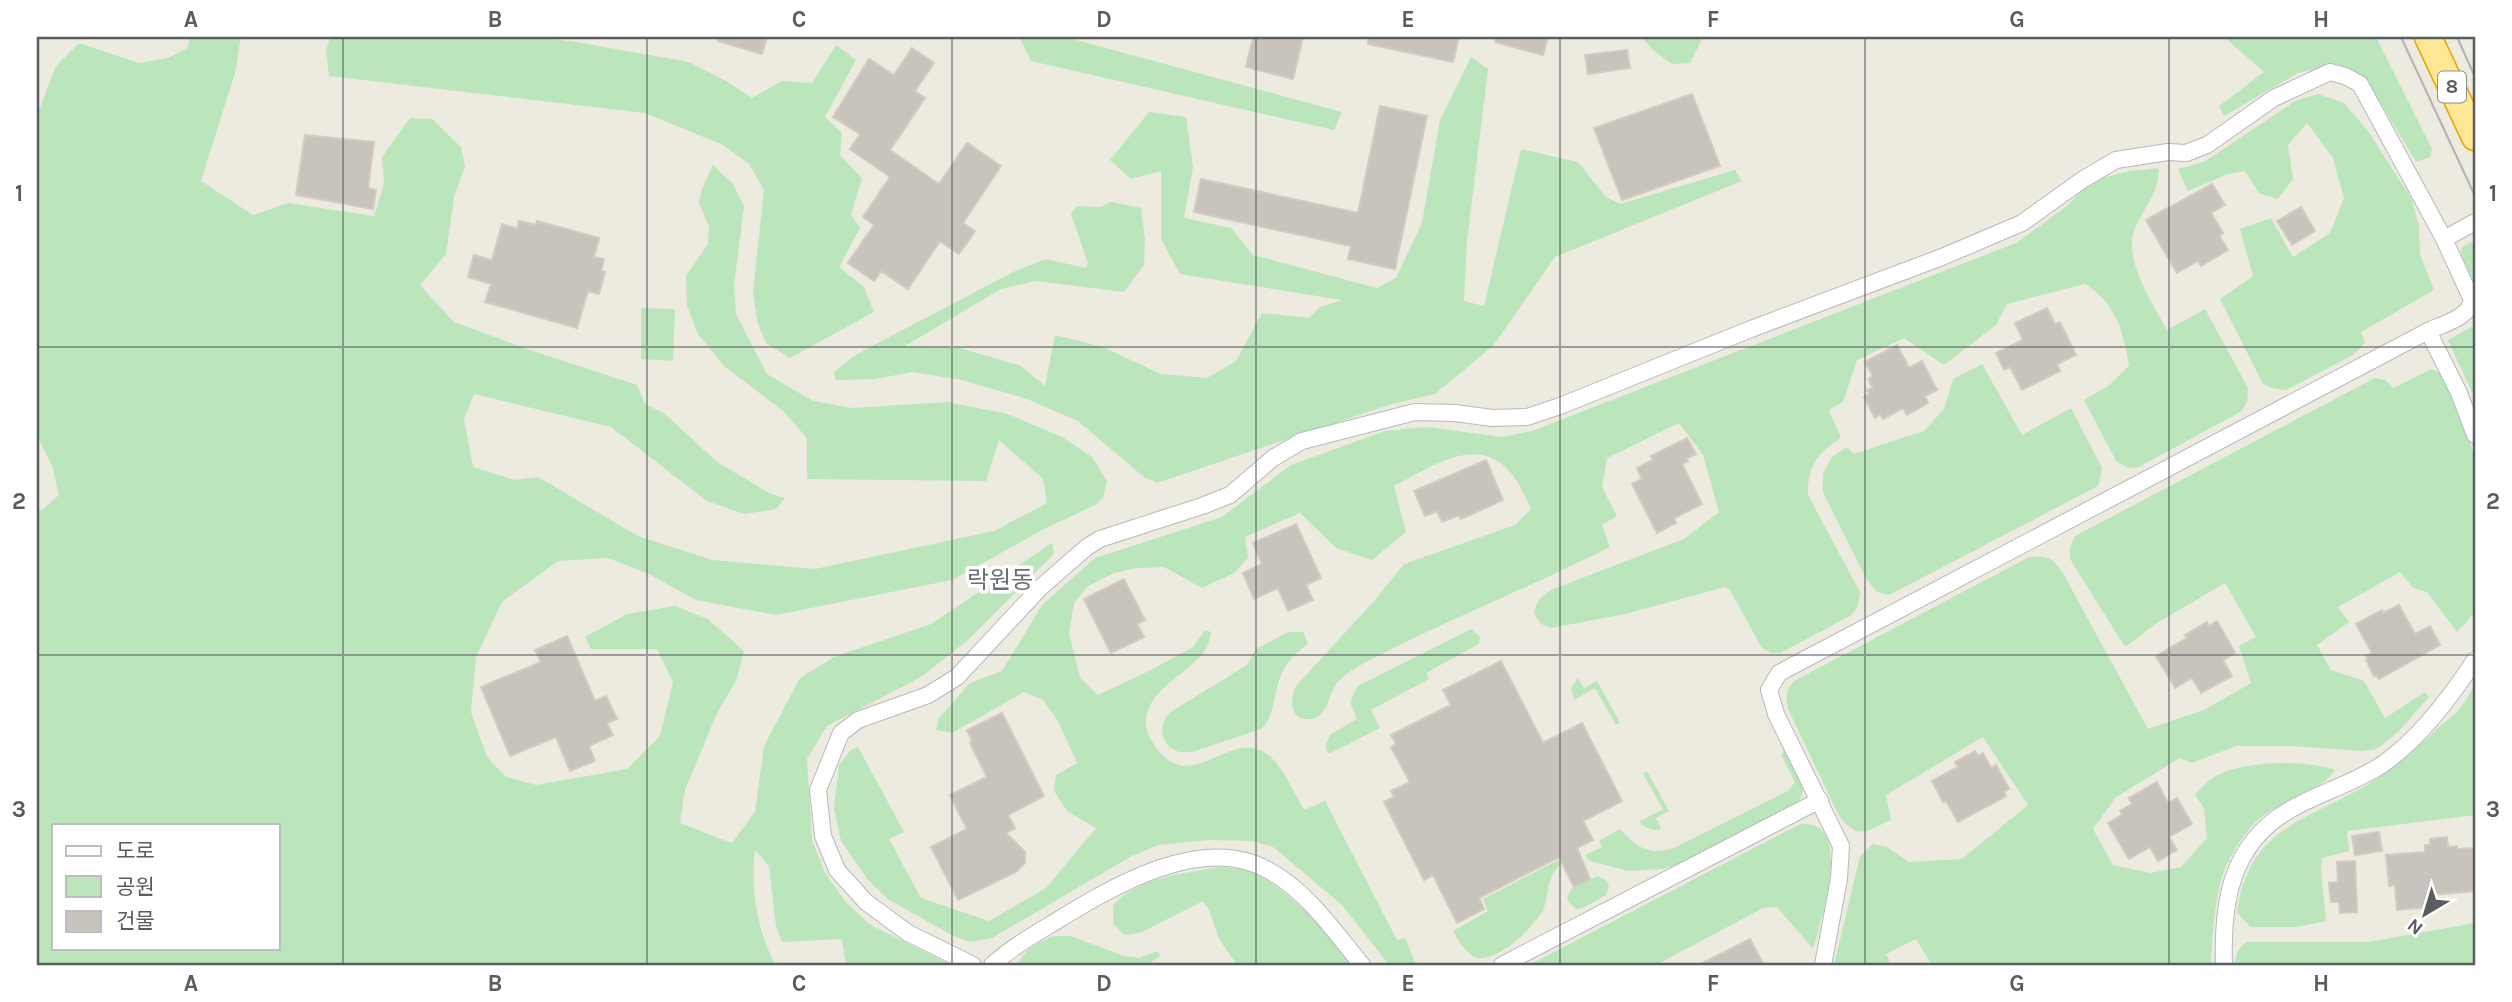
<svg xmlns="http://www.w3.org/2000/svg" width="2512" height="1002" font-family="Karla,'Noto Sans KR',sans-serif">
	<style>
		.green { fill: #bbe6bb; fill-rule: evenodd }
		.building { fill: #c8c4bd; stroke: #d2ccbe; stroke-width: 2 }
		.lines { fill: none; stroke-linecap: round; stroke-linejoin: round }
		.minor-casing { stroke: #b6b9be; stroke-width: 18 }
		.trunk-casing { stroke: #eda300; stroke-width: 29 }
		.minor { stroke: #fff; stroke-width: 16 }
		.trunk { stroke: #ffe894; stroke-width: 26 }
		.tram { stroke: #b2b3b3; stroke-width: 2 }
		.grid { fill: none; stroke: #595d62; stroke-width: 2; stroke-opacity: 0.55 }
		.labels { text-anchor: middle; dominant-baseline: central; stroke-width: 7; stroke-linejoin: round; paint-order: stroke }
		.shield { fill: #fff; stroke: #8b8e91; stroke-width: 2 }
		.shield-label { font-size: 19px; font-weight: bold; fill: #595d62 }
		.quarter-label { font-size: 24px; fill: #6a6f74; stroke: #fff }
		.neatline { fill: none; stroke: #595d62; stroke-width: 2.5 }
		.grid-label { font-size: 23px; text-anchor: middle; font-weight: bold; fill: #595d62 }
	</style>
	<rect width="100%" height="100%" fill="#edeae0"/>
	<!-- green -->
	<g class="green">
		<path d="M191,37h50l-6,36 -34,108 52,34 35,-12 86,13 10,-33 -2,-26 28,-39 22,1 29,28 4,19 -11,31 -8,57 -26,31 34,37 70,26 113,37 8,19 20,10 52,48 54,32 14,4 -9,11 -32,5 -37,-13 -96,-74 -137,-33 -10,25 9,48 42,13 23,-3 100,59 74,24 103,9 179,-38 53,-28 -4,-24 -44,-39 -13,41 -179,-2v-41l-24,-27 -59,-45 -26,-32 -11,-28 -1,-30 22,-32 1,-17 -10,-23 2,-13 12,-26 20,19 11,22 -10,79 2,29 31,60 46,27 39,7 95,-6 61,12 54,23 30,20 15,24 -4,17 -8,7 -51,24 -92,51 -176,35 -80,-15 -47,-26 -41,-16 -50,3 -56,41 -26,55 -5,55 16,45 19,20 30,8 91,-16 33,-33 13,-54 -16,-33h-66l-6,-12 42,-23 48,-8 33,13 36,32 -8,30 -19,32 -32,77 -5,33 52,20 23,-31 9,-66 36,-68 34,-21 97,-33 121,-81 2,11 -86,86 -47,37 -94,49 -20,33 5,81 12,31 20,29 25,24 82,41h-105l-4,-26 -60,3 -6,-16 -7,-60 -14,-16c-5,41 2,78 20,115h-738v-456l5,1 17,-15 -6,-27 -16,-33v-320l19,-49 23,-23 60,20 29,-5 19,-10zM54,825h224v123h-224z"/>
		<polygon points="331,37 535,37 576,42 689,62 728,82 752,98 782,81 812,83 836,45 856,60 825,117 842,133 840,155 862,178 851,215 860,228 839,267 864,287 874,312 790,358 766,343 757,321 753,291 764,190 749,164 723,145 645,113 329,76 326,49"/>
		<polygon points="1019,37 1065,37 1342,112 1334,130 1031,61"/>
		<polygon points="1641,37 1703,37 1690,63 1672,64 1653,50"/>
		<polygon points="2224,37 2376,37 2432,149 2430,157 2416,162 2380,102 2361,76 2337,64 2298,73 2224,116 2219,106 2264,72"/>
		<polygon points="1471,57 1488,69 1467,241 1464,301 1484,306 1521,149 1578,162 1606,197 1620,204 1735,170 1742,181 1555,257 1493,346 1435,394 1392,404 1157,483 1145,478 1078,421 1027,399 962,380 913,372 875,379 836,380 834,372 857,354 1013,272 1046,259 1086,268 1088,263 1071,214 1077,206 1101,207 1111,202 1141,208 1145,240 1144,265 1124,292 1036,281 1001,289 905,346 960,348 1021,366 1045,386 1055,335 1103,347 1161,374 1207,378 1236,361 1262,313 1309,318 1320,307 1342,300 1180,274 1161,239 1161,171 1131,179 1110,160 1149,112 1186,117 1193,167 1184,218 1231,228 1253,255 1377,288 1396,278 1422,223 1440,120"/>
		<path d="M2318,94l26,9 24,28 43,67 8,27 1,29 14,36 -73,42 4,11 -12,12 -67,35c-9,-1 -17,-1 -24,-8l-42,-83 33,-23 -13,-47 31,-11 22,39 37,-24 14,-35 -11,-40 -26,-35 -19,22 5,34 -15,20 -19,-6 -14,-22 -17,3 -40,17 -10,-22 26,-7 91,-61z"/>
		<path d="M2159,168c0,24 -14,39 -24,60 -13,30 18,76 32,102l38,-21 43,79 -1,14 -5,9 -103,56 -11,1 -12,-7 -32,-61 24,-14 21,-20c-5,-33 -13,-63 -44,-82l-78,20 -11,21 -52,40 -40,-27 -47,22 -14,42 -14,8 12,28c-23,14 -34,29 -33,57l52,97c-1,10 -2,18 -10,24l-70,37h-9l-9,-5 -32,-58 -5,-3 -100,27 -74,14 -10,-4 -7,-10c2,-14 8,-18 19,-25l131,-50 35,-27 -16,-57 -24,-32 -72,35 -5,29 15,29 -15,9 8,22c-83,42 -169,75 -251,119 -7,4 -20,12 -24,20 -7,10 -8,31 -24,33 -21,3 -22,-19 -15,-33l78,-85 30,-37 111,-39 16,-16c-6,-12 -12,-28 -22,-38 -33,-38 -81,-2 -115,15l12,46 -34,28 -36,-12 -36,-35 -55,24 3,21 -14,15 -32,15 -38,-21 -28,1 -22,5 -26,13 -14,17 -5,31 11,44 18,17 53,-25 42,-23 12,-17 6,2c-1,4 -2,11 -4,15 -16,27 -58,39 -61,73 -1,10 5,21 11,29 34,44 69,-14 103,1 21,9 33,42 44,60l21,-9 72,139 8,-2 11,27h-27l-47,-60 -69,-58 -21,-6 -43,-1 -51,5 -28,12 -138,81 -22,4 -16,-6 -65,-36 -21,-20 -27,-39 -7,-33 5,-43 12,-15 7,-3 46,85 -15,7 32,59 68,23 57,-33 50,-60 -29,-17 -13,-20 2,-16 21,-12 -19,-42 -15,-21 -19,-8 -72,41 -16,-3 3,-12 31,-35 32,-12 40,-66 53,-47 127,-41 69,-52 94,-34 42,-4 75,10 30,-6 484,-188 51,-37 23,-25 40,-10z"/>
		<polygon points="2471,242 2475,247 2475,286 2461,254 2462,247"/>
		<polygon points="641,308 675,309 673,361 641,359"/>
		<polygon points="2475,325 2475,399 2448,340"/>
		<polygon points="1982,364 2022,435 2071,408 2102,468 2098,486 1889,595 1877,592 1867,580 1823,492 1823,473 1832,457 1847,447 1854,454 1924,431 1944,409 1953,379"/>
		<path d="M2432,369l7,4 6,7 20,42 10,39v151l-18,20 -30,-40 -14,-4 -13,-16 -62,35 11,15 -32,23 14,25 33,11 21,37 40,-26 4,5 -31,35 -21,17 -16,2 -68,-5h-57l-44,17 -12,-5 -64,39 -23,32 20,36 37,8 31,-6 26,-29 -3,-30 -9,-13c5,-5 10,-12 16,-16 28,-19 94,-20 124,-9 -15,22 -46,29 -68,43 -19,12 -36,40 -44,61 -8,22 -11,67 -12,91h-279l-16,-26 -30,15 4,8 -5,3h-51l26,-109 13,-12 14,3 22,15 53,-3 66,-54 -45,-68 -97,58 5,25c-25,11 -32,21 -52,-4l-50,-105c-4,-12 -4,-20 5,-30l235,-124c21,-1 24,1 35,18l84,154 56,-19 47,-27 -12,-37 17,-9 -31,-54 -68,40 -32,24 -55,-88v-12l5,-11 300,-158 10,2 8,8z"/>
		<polygon points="1471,629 1480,637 1479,643 1475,646 1426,673 1429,679 1371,710 1380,728 1329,754 1325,746 1331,734 1357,719 1350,702 1358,686"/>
		<path d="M1288,632h15l5,12c-13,9 -23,19 -28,34 -7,17 -5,39 -19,51l-69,23h-13l-10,-5c-9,-12 -9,-22 0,-34l78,-48 9,-16z"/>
		<polygon points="1578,678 1584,688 1597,681 1620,723 1616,725 1595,688 1574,700 1571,688"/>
		<path d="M2475,683v132l-128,16 2,20 -27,7 -1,13 5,50 -29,6h-47l-13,-15c12,-87 72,-91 135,-130 24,-16 45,-34 66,-54 8,-7 18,-14 24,-22 5,-7 9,-15 13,-23z"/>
		<path d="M1784,749h4c9,19 25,39 7,56l-113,59 -20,5 -34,2 -38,-10 -5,-6 17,-8 -3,-6 21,-12c18,19 28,27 54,19l114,-57 7,-9 -13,-26z"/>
		<path d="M1647,771l22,40 -13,7 5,11c-10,2 -15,-1 -22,-7l24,-13 -20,-35z"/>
		<path d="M1800,824c8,0 15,0 21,6 23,20 -1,94 -8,119l-36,-42 -14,1 -107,57h-127z"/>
		<path d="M1558,860l2,5c-15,14 -10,29 -17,45 -9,17 -49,57 -70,46 -9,-5 -15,-16 -20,-25l35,-20 -5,-12z"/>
		<path d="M1218,867c9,1 19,1 27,3 34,8 87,67 109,95h-117l-18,-26 -10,-29 -6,-9 -63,32 -15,2 -12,-11v-19c27,-28 68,-31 105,-38z"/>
		<polygon points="1597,876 1606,880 1609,885 1606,895 1583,908 1576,909 1568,902 1567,898 1571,889"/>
		<polygon points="2475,923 2475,965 2235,965 2237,952 2246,942 2368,942"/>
		<path d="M1053,936h18l53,20 15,2 18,-7 4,5 -15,9h-128c6,-17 19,-21 35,-29z"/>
	</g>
	<!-- building -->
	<g class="building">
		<polygon points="719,37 767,37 762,54 718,41"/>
		<polygon points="1253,37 1303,37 1293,79 1246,67"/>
		<polygon points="1369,37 1459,37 1453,62 1368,44"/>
		<polygon points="1496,37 1548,37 1543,55 1495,42"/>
		<polygon points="912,48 934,63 915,91 925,98 890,150 939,184 967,143 1001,166 963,223 975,231 959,254 940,241 908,289 881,271 874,281 848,263 874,225 863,217 890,177 850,149 860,134 833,117 869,59 894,75"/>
		<polygon points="1627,50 1630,68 1588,74 1585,55"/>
		<polygon points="1692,94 1720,166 1622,200 1594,128"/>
		<polygon points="1380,106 1427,116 1395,269 1348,259 1351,246 1194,212 1201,179 1358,213"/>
		<polygon points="305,135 374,142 368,188 376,190 373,209 296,195"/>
		<polygon points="2212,184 2225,205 2211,213 2223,233 2219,236 2228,250 2201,266 2198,261 2177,273 2146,220"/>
		<polygon points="2301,207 2315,231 2292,245 2277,221"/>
		<polygon points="519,221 536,225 537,221 599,238 594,257 604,259 601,271 605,272 599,294 588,291 577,328 485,302 491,284 468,277 474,255 492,260 502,224 517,229"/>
		<polygon points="2047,308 2055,324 2060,322 2076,355 2057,364 2060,371 2022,390 2010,367 2004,370 1996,353 2023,340 2015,323"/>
		<polygon points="1897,345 1909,368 1922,361 1937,390 1925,396 1928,403 1907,415 1903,408 1883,419 1880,414 1875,418 1864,397 1869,394 1867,390 1873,388 1868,379 1873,376 1865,362"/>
		<polygon points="1687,438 1696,454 1686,459 1688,461 1682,464 1702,504 1674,518 1676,523 1657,533 1632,484 1642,479 1637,468 1653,460 1651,456"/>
		<polygon points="1486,460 1503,500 1461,519 1459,515 1442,522 1437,511 1425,516 1414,491"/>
		<polygon points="1296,524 1321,578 1306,585 1313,600 1288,611 1278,588 1254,599 1243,573 1262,564 1253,543"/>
		<polygon points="1124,579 1145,620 1137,624 1144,637 1111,653 1084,599"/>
		<polygon points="2399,605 2415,634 2430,626 2440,645 2379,679 2376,675 2374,676 2366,660 2368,659 2366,656 2372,653 2356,624 2382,610 2383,613"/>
		<polygon points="2217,621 2235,653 2223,660 2232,676 2201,693 2192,678 2175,688 2156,656 2187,638 2185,635 2207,622 2209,626"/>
		<polygon points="567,636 595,701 606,696 617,719 607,723 613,735 589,746 595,761 570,771 556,737 510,756 481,687 541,662 535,650"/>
		<polygon points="1501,661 1543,743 1582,723 1622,801 1583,821 1593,840 1577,848 1590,879 1574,887 1559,857 1479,898 1484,909 1457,923 1433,875 1424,880 1384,802 1394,797 1391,791 1410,782 1391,747 1396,744 1391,735 1451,705 1443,690"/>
		<polygon points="1002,713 1044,796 1008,815 1015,828 1006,833 1025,852 1025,863 1016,872 958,900 931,847 967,829 950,795 987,777 970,743 972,741 967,730"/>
		<polygon points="1975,751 1978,756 1983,753 1991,768 1996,765 2009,789 2004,792 2006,796 1958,822 1946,801 1943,802 1932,781 1958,767 1955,762"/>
		<polygon points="2157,782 2168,803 2177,798 2192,824 2169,837 2177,850 2158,861 2150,847 2129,859 2108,823 2122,815 2120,811 2132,804 2129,798"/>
		<polygon points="2379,832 2382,851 2355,855 2352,836"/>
		<polygon points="2447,837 2448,847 2457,846 2457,849 2475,848 2475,891 2430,895 2431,907 2397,910 2395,885 2389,886 2386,855 2425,852 2425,845 2430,845 2430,839"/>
		<polygon points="2355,861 2357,912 2340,913 2339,902 2331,902 2329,883 2338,882 2337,862"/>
		<polygon points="1750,939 1764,965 1699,965"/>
	</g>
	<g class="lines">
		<!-- minor casing -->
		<g class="minor-casing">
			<g id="minor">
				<polyline points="2428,331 2459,393 2475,435"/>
				<polyline points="973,965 908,933 866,902 837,870 823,836 818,790 841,733 858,720 928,695 957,677 1040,588 1087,547 1100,539 1202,506 1230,495 1273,458 1302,441 1415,412 1455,413 1492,418 1527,417 1560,406 1751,329 1942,257 2022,223 2082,180 2116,160 2168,152 2186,153 2207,145 2274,98 2330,72 2345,76 2360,84 2444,239"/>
				<path d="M992,965c20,-18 43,-31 66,-45 56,-34 144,-87 210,-50 39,21 67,62 94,95"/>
				<polyline points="1502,965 1820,800"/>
				<path d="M1823,965l16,-86 2,-33 -65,-132 -7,-24 10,-17 649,-342c15,-7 41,-13 44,-31l-28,-61 31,-17"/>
				<path d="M2224,965c-2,-61 6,-120 64,-154 30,-18 65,-27 95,-47 37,-26 67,-66 92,-104"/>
			</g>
		</g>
		<!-- trunk casing -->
		<g class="trunk-casing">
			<polyline id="trunk" points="2428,37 2475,137"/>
		</g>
		<!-- minor -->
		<use href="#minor" class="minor"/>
		<!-- trunk -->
		<use href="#trunk" class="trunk"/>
		<!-- tram -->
		<g class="tram">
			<polyline points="2401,37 2475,196"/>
			<polyline points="2457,37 2475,77"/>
		</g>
	</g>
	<!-- grid -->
	<path class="grid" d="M343,37v928M647,37v928M952,37v928M1256,37v928M1560,37v928M1865,37v928M2169,37v928M37,347h2438M37,655h2438"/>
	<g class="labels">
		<!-- shield labels -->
		<rect class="shield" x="2438" y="71.5" width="28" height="31" rx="5"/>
		<g class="shield-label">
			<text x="2452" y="87">8</text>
		</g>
		<!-- quarter labels -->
		<g class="quarter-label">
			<text x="1000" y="580">락원동</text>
		</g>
	</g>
	<!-- border -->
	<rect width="2512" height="1002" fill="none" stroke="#ffffff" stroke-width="77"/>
	<!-- legend -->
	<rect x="52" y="824" width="228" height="126" fill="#ffffff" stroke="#bdbec0" stroke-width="2"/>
	<rect x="66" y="846" width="35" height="10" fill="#ffffff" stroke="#bdbec0" stroke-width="2"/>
	<text x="116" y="858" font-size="21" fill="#595d62">도로</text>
	<rect x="66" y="876" width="35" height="21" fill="#bbe6bb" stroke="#bdbec0" stroke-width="2"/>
	<text x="116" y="894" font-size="21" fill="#595d62">공원</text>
	<rect x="66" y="911" width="35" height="21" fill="#c8c4bd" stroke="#bdbec0" stroke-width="2"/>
	<text x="116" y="928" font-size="21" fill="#595d62">건물</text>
	<!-- north arrow -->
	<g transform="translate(2425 914) rotate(218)" stroke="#ffffff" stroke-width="5" paint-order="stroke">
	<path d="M0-5L12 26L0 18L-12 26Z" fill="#595d62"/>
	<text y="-10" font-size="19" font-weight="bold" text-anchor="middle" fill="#595d62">N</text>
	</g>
	<rect x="38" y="38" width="2436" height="926" class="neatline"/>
	<g class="grid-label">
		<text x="191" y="27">A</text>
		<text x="495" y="27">B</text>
		<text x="799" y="27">C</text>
		<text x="1104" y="27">D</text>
		<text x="1408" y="27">E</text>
		<text x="1713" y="27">F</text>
		<text x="2017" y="27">G</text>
		<text x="2321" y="27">H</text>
		<text x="19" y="201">1</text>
		<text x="2493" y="201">1</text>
		<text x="19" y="509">2</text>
		<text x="2493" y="509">2</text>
		<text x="19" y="817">3</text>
		<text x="2493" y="817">3</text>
		<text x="191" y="991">A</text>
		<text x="495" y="991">B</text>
		<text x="799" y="991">C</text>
		<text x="1104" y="991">D</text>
		<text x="1408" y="991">E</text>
		<text x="1713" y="991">F</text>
		<text x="2017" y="991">G</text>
		<text x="2321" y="991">H</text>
	</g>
</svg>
